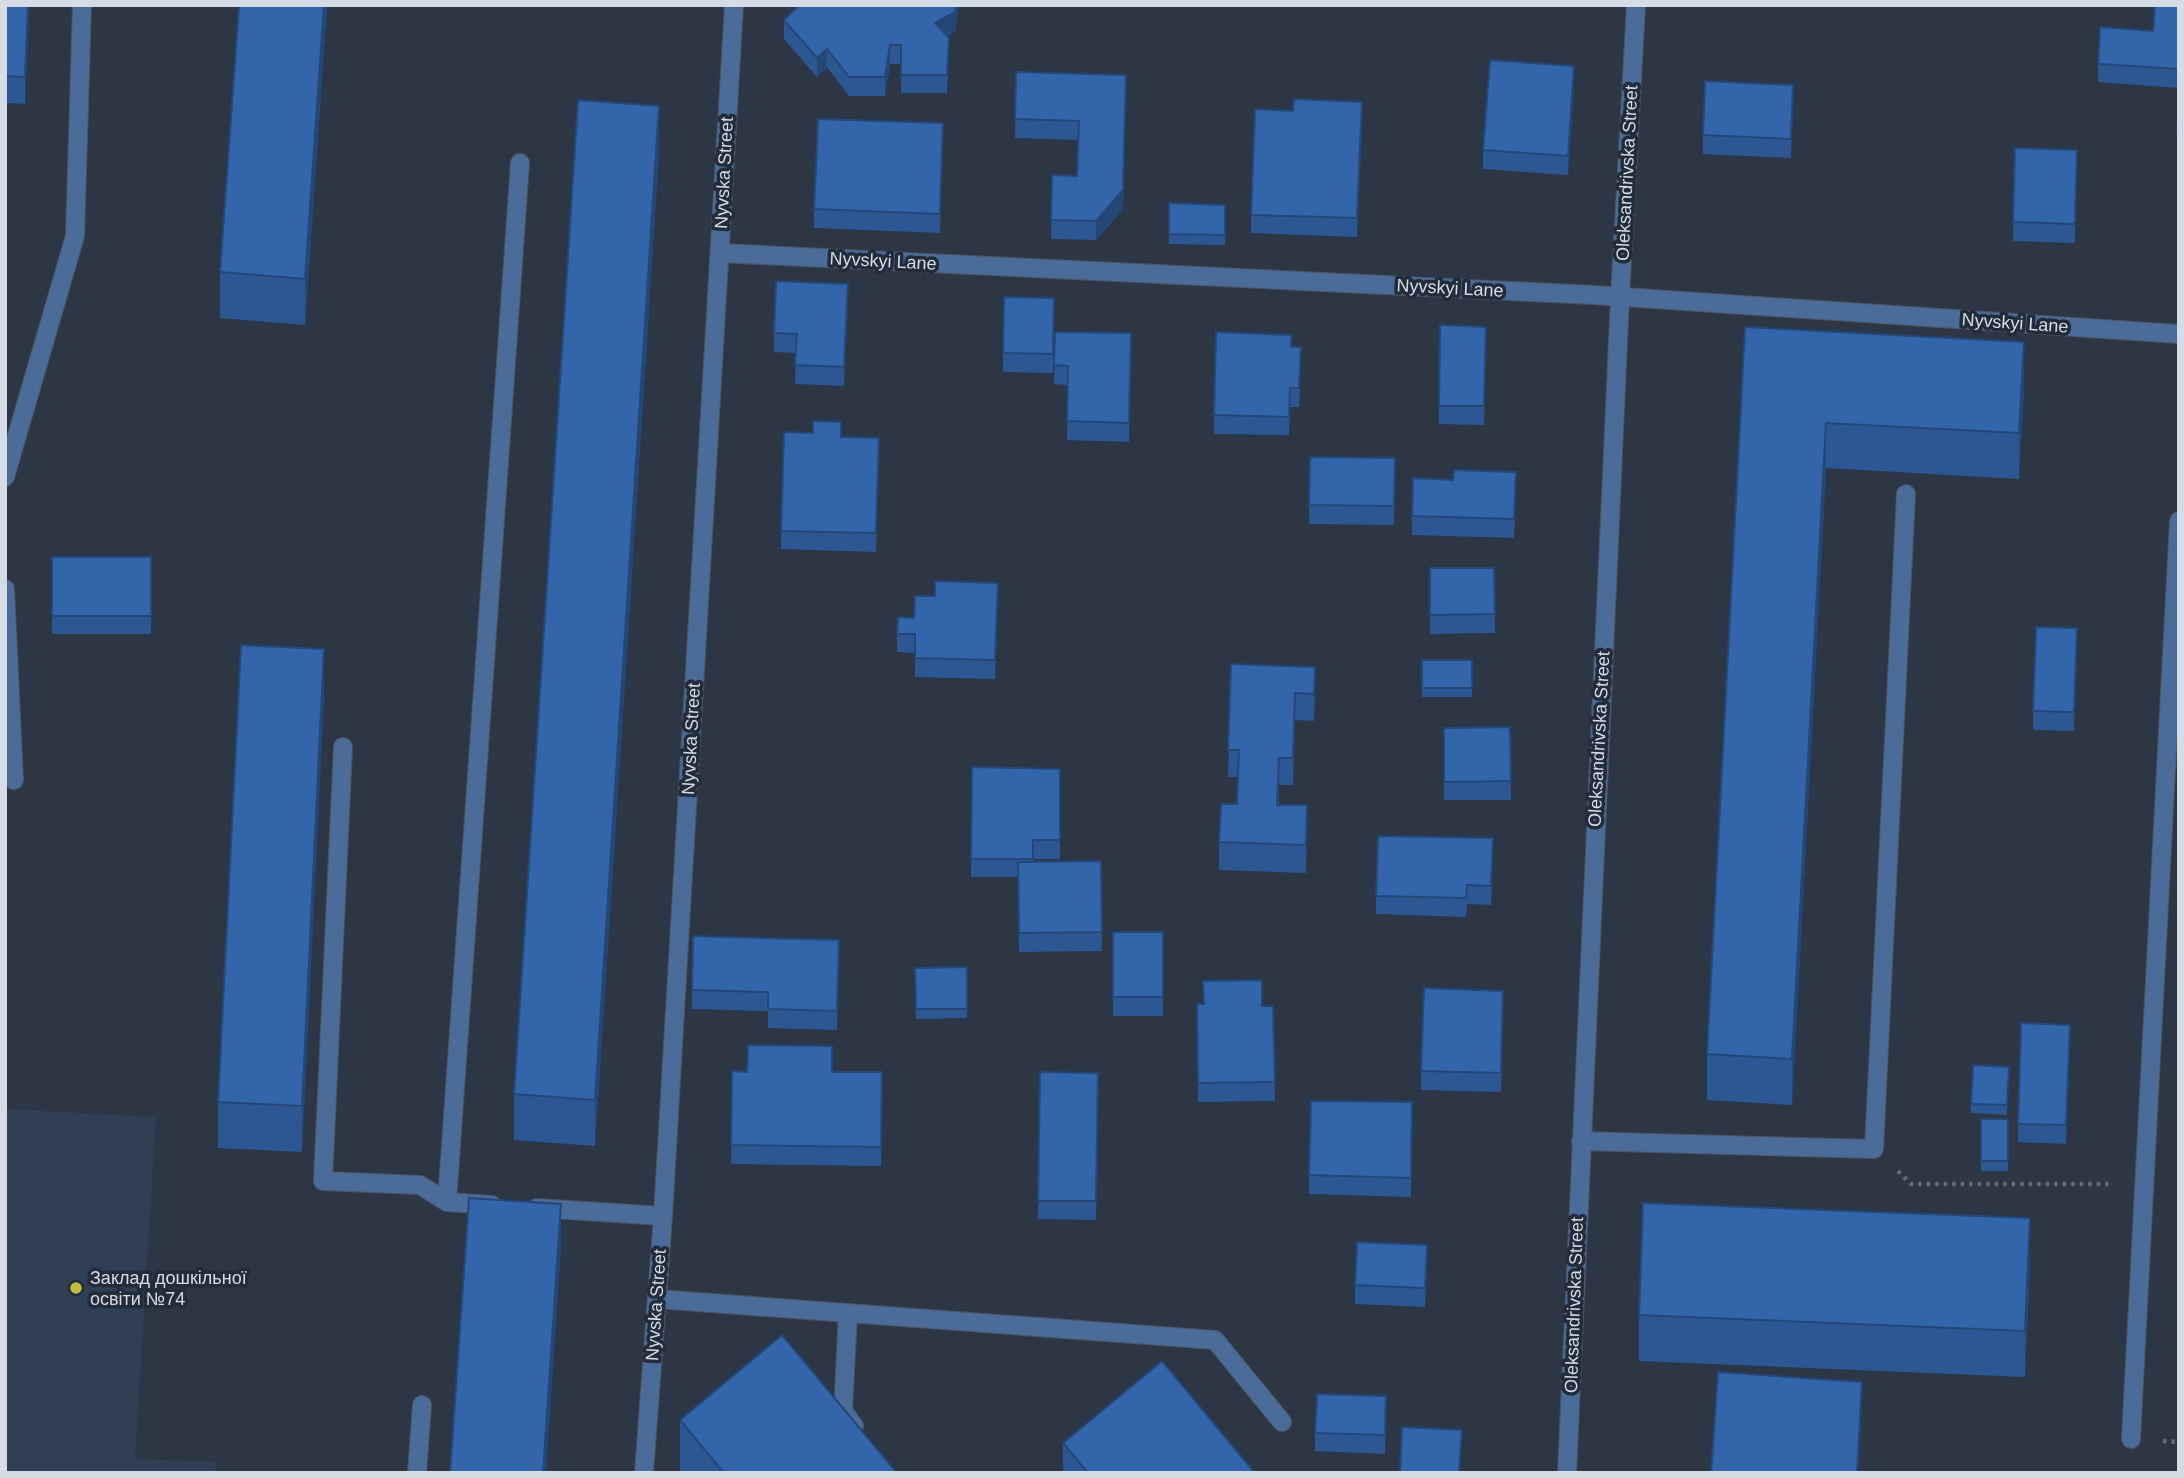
<svg xmlns="http://www.w3.org/2000/svg" width="2184" height="1478" font-family="Helvetica,sans-serif">
	<style>
		.built { fill: #303f53 }
		.lines { fill: none; stroke-linecap: round; stroke-linejoin: round }
		.minor-casing { stroke: #4b5462; stroke-width: 20 }
		.path { stroke: #626b78; stroke-width: 4.5; stroke-dasharray: 3.5 5; stroke-linecap: butt }
		.minor { stroke: #4b6b99; stroke-width: 18 }
		.wall { fill: #2c5793 }
		.shaded-wall { fill: #244778 }
		.building { fill: #3365ab; stroke: #244778; stroke-width: 2 }
		.poi-dot { fill: #c2bd3f; stroke: #222c3a; stroke-width: 2.5 }
		.labels { text-anchor: middle; dominant-baseline: central; stroke-width: 7; stroke-linejoin: round; paint-order: stroke }
		.street-label { font-size: 18px; fill: #d6dce6; stroke: #222c3a }
		.poi-label { font-size: 18px; fill: #d6dce6; stroke: #222c3a; text-anchor: start }
	</style>
	<rect width="100%" height="100%" fill="#2c3645"/>
	<!-- built -->
	<polygon class="built" points="5,1109 156,1117 135,1459 216,1462 215,1473 5,1473"/>
	<g class="lines">
		<!-- minor casing -->
		<g class="minor-casing">
			<g id="minor">
				<polyline points="720,253 1594,295 2179,334"/>
				<polyline points="5,477 75,236 82,5"/>
				<polyline points="5,589 14,780"/>
				<polyline points="343,747 323,1181 420,1185 447,1202 492,1205"/>
				<polyline points="1581,1141 1874,1149 1906,494"/>
				<polyline points="447,1202 520,163"/>
				<polyline points="537,1208 663,1216"/>
				<polyline points="657,1299 1215,1340 1282,1422"/>
				<polyline points="848,1313 843,1411 854,1426"/>
				<polyline points="2131,1439 2179,521"/>
				<polyline points="417,1473 422,1405"/>
				<polyline points="644,1473 663,1216 734,5"/>
				<polyline points="1567,1473 1620,297 1636,5"/>
			</g>
		</g>
		<!-- path -->
		<g class="path">
			<polyline points="1898,1171 1911,1184 2112,1184"/>
			<polyline points="2163,1441 2179,1442"/>
		</g>
		<!-- minor -->
		<use href="#minor" class="minor"/>
	</g>
	<!-- wall -->
	<g class="wall">
		<polygon points="5,5 29,5 25,104 5,103"/>
		<polygon points="239,5 327,5 305,325 220,318 220,272"/>
		<polygon points="799,5 959,5 955,31 947,36 949,56 947,93 901,93 901,64 890,64 885,96 849,96 827,67 817,77 784,39 784,20"/>
		<polygon points="2179,5 2179,88 2098,82 2098,64 2153,31"/>
		<polygon points="1016,72 1126,75 1123,209 1096,240 1051,239 1052,175 1077,176 1078,140 1015,138"/>
		<polygon points="1574,85 1568,175 1483,169 1483,150"/>
		<polygon points="1793,104 1791,158 1703,154 1703,135"/>
		<polygon points="2179,108 2179,151 2177,151"/>
		<polygon points="1362,121 1357,237 1251,233 1251,215"/>
		<polygon points="943,142 940,233 814,228 814,209"/>
		<polygon points="2015,148 2077,150 2075,243 2013,241"/>
		<polygon points="659,152 595,1146 514,1140 514,1094"/>
		<polygon points="1169,203 1225,205 1225,245 1169,244"/>
		<polygon points="1054,298 1053,373 1003,372 1003,353"/>
		<polygon points="848,303 844,386 795,384 796,353 774,352 774,333"/>
		<polygon points="1486,327 1484,425 1439,424 1439,406"/>
		<polygon points="1745,327 2024,388 2019,479 1826,468 1792,1105 1707,1100 1707,1054"/>
		<polygon points="1055,332 1131,333 1129,442 1067,440 1068,385 1054,384"/>
		<polygon points="1292,347 1301,366 1299,407 1290,407 1289,435 1214,434 1214,415"/>
		<polygon points="841,437 879,457 876,552 781,549 781,531"/>
		<polygon points="1310,457 1395,458 1394,525 1309,524"/>
		<polygon points="1453,480 1516,490 1514,538 1412,535 1412,516"/>
		<rect x="52" y="557" width="99" height="77"/>
		<polygon points="1430,568 1494,568 1495,633 1430,634"/>
		<polygon points="998,602 995,679 915,677 915,653 897,652 897,634 914,618"/>
		<polygon points="2077,647 2074,731 2033,730 2033,711"/>
		<rect x="1422" y="660" width="50" height="37"/>
		<polygon points="1231,664 1315,694 1314,721 1295,720 1293,785 1279,785 1279,805 1307,833 1306,873 1219,870 1219,842 1237,804 1238,777 1228,777"/>
		<polygon points="324,695 302,1152 218,1148 218,1102"/>
		<polygon points="1510,727 1511,800 1444,800 1444,728"/>
		<polygon points="972,767 1060,769 1060,859 1033,859 1033,862 1101,861 1102,951 1019,952 1018,877 971,877"/>
		<polygon points="1493,857 1491,905 1467,904 1466,917 1376,914 1376,896"/>
		<rect x="1113" y="932" width="50" height="84"/>
		<polygon points="839,958 837,1030 768,1028 768,1011 692,1009 692,990"/>
		<polygon points="967,967 967,1018 916,1019 915,968"/>
		<polygon points="1197,1004 1273,1006 1275,1101 1198,1102"/>
		<polygon points="1503,1009 1501,1092 1421,1090 1421,1071"/>
		<polygon points="2070,1043 2066,1144 2018,1142 2018,1124"/>
		<polygon points="2009,1067 2007,1115 1971,1113 1971,1104"/>
		<polygon points="732,1071 882,1072 881,1166 731,1164"/>
		<polygon points="1040,1072 1098,1073 1096,1220 1038,1219"/>
		<polygon points="1412,1102 1411,1197 1309,1194 1309,1175"/>
		<rect x="1981" y="1119" width="27" height="52"/>
		<polygon points="1427,1264 1425,1307 1355,1304 1355,1285"/>
		<polygon points="2030,1264 2025,1377 1639,1361 1639,1315"/>
		<polygon points="1386,1396 1385,1454 1315,1451 1315,1433"/>
		<polygon points="680,1420 897,1473 680,1473"/>
		<polygon points="1063,1443 1255,1473 1063,1473"/>
	</g>
	<!-- shaded-wall -->
	<g class="shaded-wall">
		<polygon points="28,5 29,16 25,104 25,77"/>
		<polygon points="324,5 327,5 305,325 305,279"/>
		<polygon points="956,5 959,5 955,31 935,41 935,23"/>
		<polygon points="890,45 890,64 885,96 885,77"/>
		<polygon points="827,49 827,67 817,77 817,58"/>
		<polygon points="1574,66 1574,85 1568,175 1568,156"/>
		<polygon points="1126,93 1123,209 1096,240 1096,221"/>
		<polygon points="1362,102 1362,121 1357,237 1357,218"/>
		<polygon points="659,106 659,152 595,1146 595,1100"/>
		<polygon points="943,123 943,142 940,233 940,214"/>
		<polygon points="848,284 848,303 844,386 844,367"/>
		<polygon points="2024,342 2024,388 2019,479 2019,433"/>
		<polygon points="1826,423 1826,468 1792,1105 1792,1059"/>
		<polygon points="998,583 998,602 995,679 995,660"/>
		<polygon points="2077,628 2077,647 2074,731 2074,712"/>
		<polygon points="324,649 324,695 302,1152 302,1106"/>
		<polygon points="1315,667 1315,694 1314,721 1314,694"/>
		<polygon points="1295,693 1295,720 1293,785 1293,758"/>
		<polygon points="1279,758 1279,785 1277,832 1277,805"/>
		<polygon points="1307,805 1307,833 1306,873 1306,845"/>
		<polygon points="2070,1025 2070,1043 2066,1144 2066,1125"/>
		<polygon points="561,1204 561,1250 546,1473 543,1473"/>
		<polygon points="2030,1218 2030,1264 2025,1377 2025,1331"/>
		<polygon points="1427,1245 1427,1264 1425,1307 1425,1288"/>
		<polygon points="1862,1382 1862,1409 1858,1473 1857,1473"/>
	</g>
	<!-- building -->
	<g class="building">
		<polygon points="5,5 28,5 25,77 5,76"/>
		<polygon points="239,5 324,5 305,279 220,272"/>
		<polygon points="799,5 956,5 955,12 935,23 949,38 947,75 901,75 901,45 890,45 885,77 849,77 827,49 817,58 784,20"/>
		<polygon points="2155,5 2179,5 2179,69 2098,64 2100,27 2153,31"/>
		<polygon points="1490,60 1574,66 1568,156 1483,150"/>
		<polygon points="1016,72 1126,75 1123,190 1096,221 1051,220 1052,175 1077,176 1079,121 1015,119"/>
		<polygon points="1705,81 1793,85 1791,139 1703,135"/>
		<polygon points="1294,99 1362,102 1357,218 1251,215 1255,109 1293,111"/>
		<polygon points="578,100 659,106 595,1100 514,1094"/>
		<polygon points="2179,108 2179,132 2177,132"/>
		<polygon points="818,119 943,123 940,214 814,209"/>
		<polygon points="2015,148 2077,150 2075,224 2013,222"/>
		<polygon points="1169,203 1225,205 1225,235 1169,234"/>
		<polygon points="776,281 848,284 844,367 795,365 797,334 774,333"/>
		<polygon points="1004,297 1054,298 1053,354 1003,353"/>
		<polygon points="1440,325 1486,327 1484,406 1439,406"/>
		<polygon points="1745,327 2024,342 2019,433 1826,423 1792,1059 1707,1054"/>
		<polygon points="1055,332 1131,333 1129,423 1067,421 1068,366 1054,365"/>
		<polygon points="1216,332 1292,335 1291,347 1301,347 1299,388 1290,388 1289,417 1214,415"/>
		<polygon points="813,421 841,422 841,437 879,438 876,533 781,531 784,432 813,433"/>
		<polygon points="1310,457 1395,458 1394,506 1309,505"/>
		<polygon points="1454,470 1516,472 1514,519 1412,516 1413,478 1453,480"/>
		<rect x="52" y="557" width="99" height="59"/>
		<polygon points="1430,568 1494,568 1495,614 1430,615"/>
		<polygon points="935,581 998,583 995,660 915,658 915,634 897,634 898,617 914,618 915,596 935,596"/>
		<polygon points="2036,627 2077,628 2074,712 2033,711"/>
		<polygon points="241,645 324,649 302,1106 218,1102"/>
		<rect x="1422" y="660" width="50" height="28"/>
		<polygon points="1231,664 1315,667 1314,694 1295,693 1293,758 1279,758 1277,805 1307,805 1306,845 1219,842 1221,804 1237,804 1239,750 1228,750"/>
		<polygon points="1510,727 1511,781 1444,782 1444,728"/>
		<polygon points="972,767 1060,769 1060,840 1033,840 1033,859 971,859"/>
		<polygon points="1378,836 1493,838 1491,886 1467,885 1466,898 1376,896"/>
		<polygon points="1101,861 1102,932 1019,933 1018,862"/>
		<rect x="1113" y="932" width="50" height="65"/>
		<polygon points="693,936 839,940 837,1011 768,1009 768,992 692,990"/>
		<polygon points="967,967 967,1009 916,1009 915,968"/>
		<polygon points="1262,980 1262,1006 1273,1006 1275,1082 1198,1083 1197,1004 1204,1004 1203,981"/>
		<polygon points="1424,988 1503,991 1501,1073 1421,1071"/>
		<polygon points="2021,1023 2070,1025 2066,1125 2018,1124"/>
		<polygon points="748,1045 832,1046 832,1072 882,1072 881,1147 731,1145 732,1071 747,1072"/>
		<polygon points="1973,1065 2009,1067 2007,1105 1971,1104"/>
		<polygon points="1040,1072 1098,1073 1096,1201 1038,1201"/>
		<polygon points="1311,1101 1412,1102 1411,1178 1309,1175"/>
		<rect x="1981" y="1119" width="27" height="42"/>
		<polygon points="469,1198 561,1204 543,1473 450,1473"/>
		<polygon points="1643,1203 2030,1218 2025,1331 1639,1315"/>
		<polygon points="1357,1242 1427,1245 1425,1288 1355,1285"/>
		<polygon points="782,1335 897,1473 724,1473 680,1420"/>
		<polygon points="1162,1361 1255,1473 1088,1473 1063,1443"/>
		<polygon points="1718,1372 1862,1382 1857,1473 1711,1473"/>
		<polygon points="1317,1394 1386,1396 1385,1435 1315,1433"/>
		<polygon points="1402,1427 1462,1430 1459,1473 1400,1473"/>
	</g>
	<!-- markers -->
	<circle class="poi-dot" cx="76" cy="1288" r="7"/>
	<g class="labels">
		<!-- street labels -->
		<g class="street-label">
			<text transform="translate(724 173) rotate(-87)">Nyvska Street</text>
			<text transform="translate(1627 173) rotate(-87)">Oleksandrivska Street</text>
			<text transform="translate(883 261) rotate(3)">Nyvskyi Lane</text>
			<text transform="translate(1450 288) rotate(3)">Nyvskyi Lane</text>
			<text transform="translate(2015 323) rotate(4)">Nyvskyi Lane</text>
			<text transform="translate(691 739) rotate(-87)">Nyvska Street</text>
			<text transform="translate(1599 739) rotate(-87)">Oleksandrivska Street</text>
			<text transform="translate(656 1305) rotate(-86)">Nyvska Street</text>
			<text transform="translate(1574 1305) rotate(-88)">Oleksandrivska Street</text>
		</g>
		<!-- poi labels -->
		<g class="poi-label">
			<text x="90" y="1278">Заклад дошкільної<tspan x="90" dy="21">освіти №74</tspan></text>
		</g>
	</g>
	<!-- border -->
	<rect width="2184" height="1478" fill="none" stroke="#d6dce6" stroke-width="14"/>
</svg>
